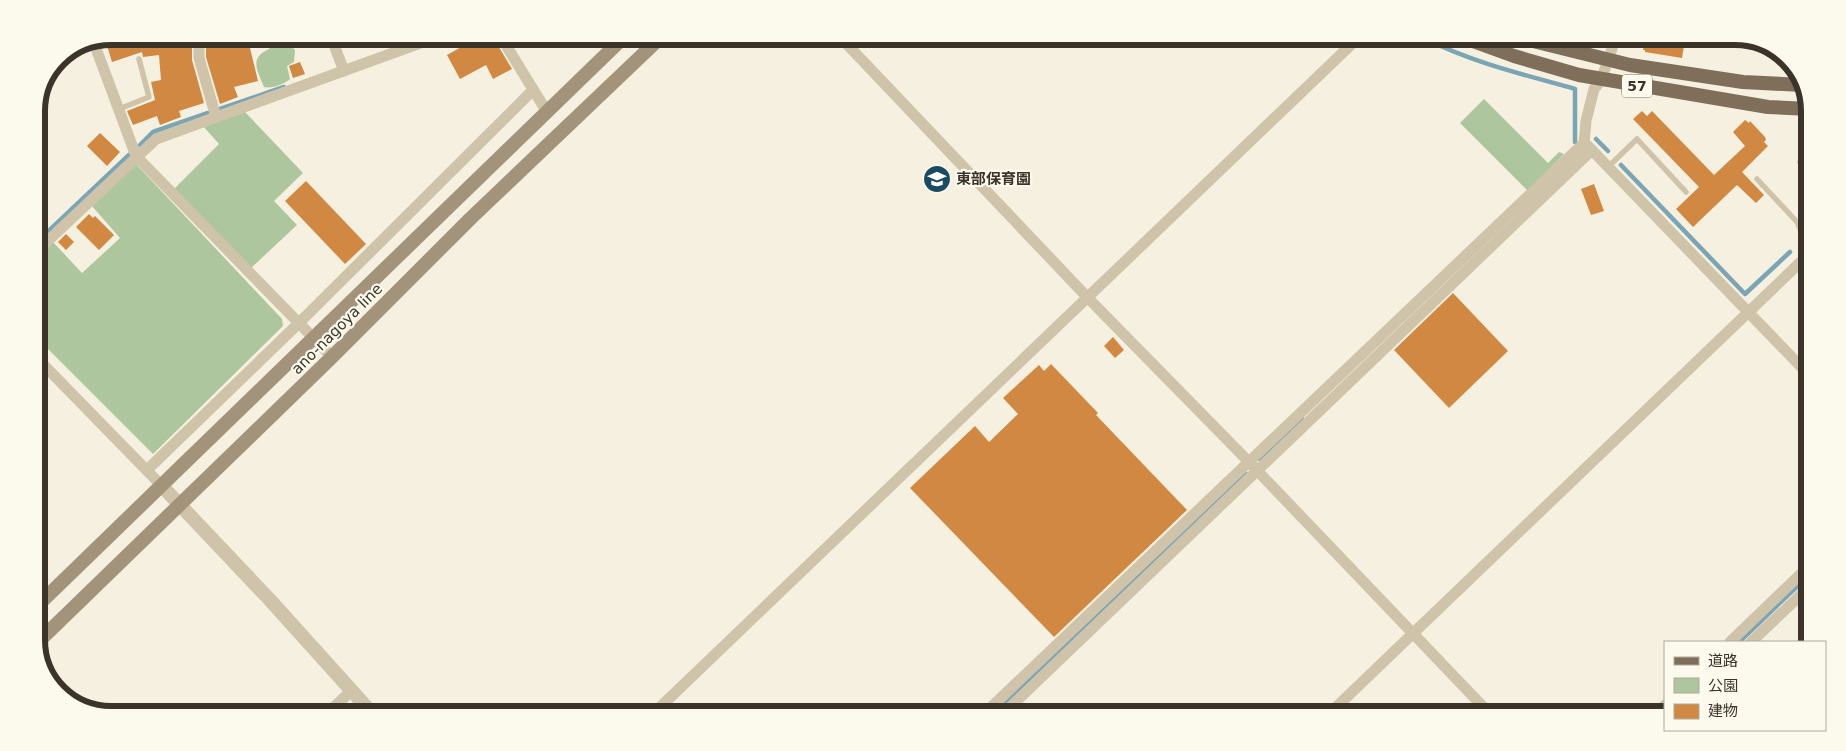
<svg xmlns="http://www.w3.org/2000/svg" width="1846" height="751" font-family="'DejaVu Sans','Noto Sans JP',sans-serif">
	<style>
		.green { fill: #aec69d }
		.lines { fill: none; stroke-linecap: round; stroke-linejoin: round }
		.stream { stroke: #7ba4b5; stroke-width: 4.5 }
		.building { fill: #d08842 }
		.service { stroke: #cfc4a9; stroke-width: 5.5 }
		.minor { stroke: #cfc4a9; stroke-width: 11 }
		.tertiary { stroke: #cfc4a9; stroke-width: 14 }
		.secondary { stroke: #a3937a; stroke-width: 14 }
		.primary { stroke: #7f6f5a; stroke-width: 14 }
		.labels { text-anchor: middle; dominant-baseline: central; stroke-width: 4.5; stroke-linejoin: round; paint-order: stroke }
		.shield { fill: #fcf9ed; stroke: #766f64; stroke-width: 1 }
		.shield-label { font-size: 14px; font-weight: bold; fill: #3c342a }
		.poi-label { font-size: 15px; font-weight: bold; fill: #3c342a; stroke: #fcf9ed; text-anchor: start }
		.street-label { font-size: 15px; fill: #3c342a; stroke: #fcf9ed }
		.rim { fill: none; stroke: #3c342a; stroke-width: 6 }
	</style>
	<rect width="100%" height="100%" fill="#f5f0df"/>
	<!-- green -->
	<g class="green">
		<path d="M280,39l7,8h5l3,3 -1,12 -7,4 3,13c-5,5 -19,10 -26,8 -7,-17 -15,-29 5,-38l2,-4z"/>
		<polygon points="1484,99 1548,163 1559,152 1564,154 1528,191 1460,123"/>
		<polygon points="245,112 303,173 274,201 297,225 251,268 174,189 219,144 203,126"/>
		<polygon points="135,163 282,319 283,326 153,454 36,337 36,259 53,242 82,273 120,238 91,205"/>
	</g>
	<g class="lines">
		<!-- stream -->
		<g class="stream">
			<path d="M1428,40c46,23 98,35 147,49v53"/>
			<polyline points="220,109 284,87"/>
			<polyline points="1596,139 1608,151"/>
			<polyline points="140,145 153,132 208,113"/>
			<polyline points="1621,165 1745,294 1790,252"/>
			<polyline points="36,243 129,155"/>
			<polyline points="1260,459 1302,419"/>
			<polyline points="1739,642 1806,578"/>
			<polyline points="995,713 1245,473"/>
		</g>
	</g>
	<!-- building -->
	<g class="building">
		<polygon points="111,36 124,36 127,46 151,43 151,37 170,37 170,40 183,40 183,43 192,43 192,60 204,103 179,111 181,117 160,125 157,116 133,125 127,111 155,100 151,82 161,80 159,55 143,57 142,52 112,62 105,39"/>
		<polygon points="206,36 283,37 283,46 250,48 258,81 234,87 238,97 220,104 206,57"/>
		<polygon points="467,37 493,37 512,69 493,79 486,65 460,79 447,55 470,42"/>
		<polygon points="1645,40 1685,40 1682,58 1645,52 1645,50 1643,50"/>
		<polygon points="300,62 305,74 293,78 289,66"/>
		<polygon points="1642,111 1647,116 1652,111 1714,175 1745,146 1733,132 1745,120 1749,123 1750,121 1765,137 1766,140 1764,142 1768,146 1742,172 1764,195 1756,203 1737,185 1693,227 1676,209 1699,187 1633,119"/>
		<polygon points="100,133 120,152 107,166 87,146"/>
		<polygon points="306,181 366,244 345,264 285,201"/>
		<polygon points="1594,184 1604,211 1591,215 1581,189"/>
		<polygon points="89,214 93,218 95,216 114,235 99,250 76,227"/>
		<polygon points="66,234 74,242 66,250 58,242"/>
		<polygon points="1453,293 1508,351 1449,408 1394,350"/>
		<polygon points="1113,337 1124,350 1115,358 1104,346"/>
		<polygon points="1051,364 1098,413 1096,415 1187,510 1054,637 910,488 975,426 989,442 1018,414 1003,398 1039,365 1044,371"/>
	</g>
	<g class="lines">
		<!-- service -->
		<g class="service">
			<polyline points="119,109 149,97 139,59"/>
			<polyline points="1608,167 1637,139 1686,192"/>
			<polyline points="1809,171 1800,162 1809,153"/>
			<polyline points="1757,179 1797,222 1809,249"/>
		</g>
		<!-- minor -->
		<g class="minor">
			<polyline points="199,36 199,58 216,117"/>
			<polyline points="331,37 344,71"/>
			<polyline points="501,37 547,112"/>
			<polyline points="841,38 1088,298 1248,461 1490,714"/>
			<polyline points="94,43 136,156 332,357"/>
			<polyline points="1587,145 1808,374"/>
			<polyline points="36,252 156,139 437,37"/>
			<polyline points="36,357 162,486"/>
			<polyline points="147,470 299,323 533,90"/>
			<polyline points="1730,642 1806,569"/>
			<polyline points="1751,642 1806,590"/>
			<polyline points="330,711 351,691"/>
			<polyline points="655,712 1357,39"/>
			<polyline points="985,713 1584,143 1586,121 1594,89 1601,80 1615,40"/>
			<polyline points="1004,713 1592,150"/>
			<polyline points="1329,714 1809,254"/>
			<polyline points="1655,715 1665,705"/>
		</g>
		<!-- tertiary -->
		<polyline class="tertiary" points="162,486 270,600 370,711"/>
		<!-- secondary -->
		<g class="secondary">
			<polyline points="36,607 623,38"/>
			<polyline points="36,644 332,357 471,218 660,38"/>
		</g>
		<!-- primary -->
		<g class="primary">
			<polyline points="1470,40 1514,56 1579,75 1768,107 1810,109"/>
			<polyline points="1529,40 1630,65 1743,82 1802,85"/>
		</g>
	</g>
	<!-- icons -->
	<defs>
		<g id="school-disc" transform="scale(1.4375)"><circle r="9.5" fill="#1b4b62" stroke="#fcf9ed"/><path d="M0-5L7-2L0 1L-7-2ZM-4 1L0 2.5L4 1V4Q0 6-4 4Z" fill="#fff"/></g>
	</defs>
	<g fill-rule="evenodd">
		<use href="#school-disc" x="937" y="179"/>
	</g>
	<g class="labels">
		<!-- shield labels -->
		<rect class="shield" x="1622" y="74.5" width="30" height="23" rx="4"/>
		<g class="shield-label">
			<text x="1637" y="86">57</text>
		</g>
		<!-- poi labels -->
		<g class="poi-label">
			<text x="956" y="179">東部保育園</text>
		</g>
		<!-- street labels -->
		<g class="street-label">
			<text transform="translate(337 329) rotate(-45)">ano-nagoya line</text>
		</g>
	</g>
	<!-- crop -->
	<path d="M0 0H1846V751H0ZM111 45H1735A66 66 0 0 1 1801 111V640A66 66 0 0 1 1735 706H111A66 66 0 0 1 45 640V111A66 66 0 0 1 111 45Z" fill="#fcf9ed" fill-rule="evenodd"/>
	<path class="rim" d="M111 45H1735A66 66 0 0 1 1801 111V640A66 66 0 0 1 1735 706H111A66 66 0 0 1 45 640V111A66 66 0 0 1 111 45Z"/>
	<!-- legend -->
	<rect x="1664" y="641" width="162" height="90" fill="#fcf9ed" stroke="#afaa9f"/>
	<rect x="1674" y="657" width="25" height="8" fill="#7f6f5a" stroke="#afaa9f"/>
	<text x="1708" y="666" font-size="15" fill="#3c342a">道路</text>
	<rect x="1674" y="678" width="25" height="15" fill="#aec69d" stroke="#afaa9f"/>
	<text x="1708" y="691" font-size="15" fill="#3c342a">公園</text>
	<rect x="1674" y="704" width="25" height="15" fill="#d08842" stroke="#afaa9f"/>
	<text x="1708" y="716" font-size="15" fill="#3c342a">建物</text>
</svg>
